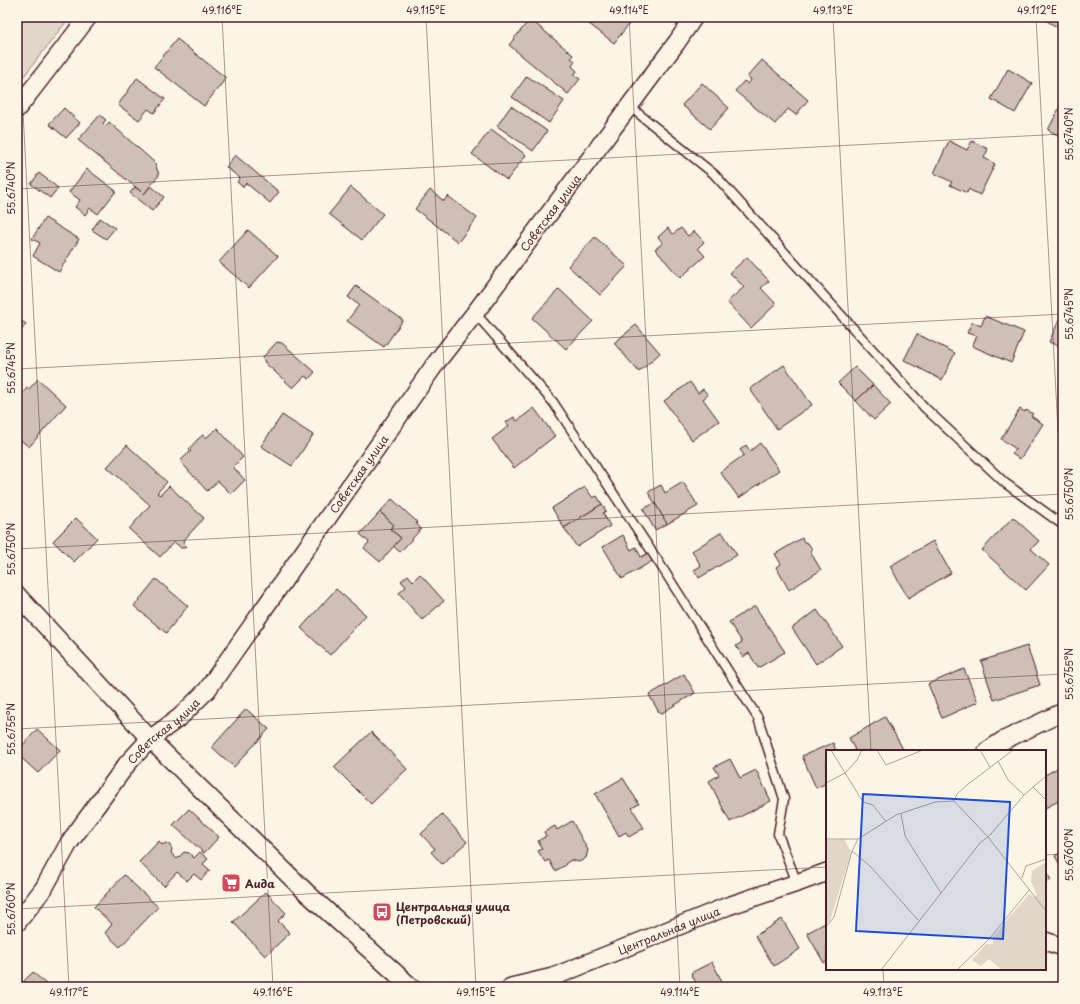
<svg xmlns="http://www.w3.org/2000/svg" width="1080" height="1004" font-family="'Playpen Sans',sans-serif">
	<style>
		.green { fill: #e2d5ca; stroke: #967a7a }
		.building { fill: #cfc0b7; stroke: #4a1f2b }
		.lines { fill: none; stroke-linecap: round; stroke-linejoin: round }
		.service-casing { stroke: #4a1f2b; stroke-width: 11 }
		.minor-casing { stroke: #4a1f2b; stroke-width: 20 }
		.service { stroke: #fcf5e5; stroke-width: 8 }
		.minor { stroke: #fcf5e5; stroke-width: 17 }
		.ticks { fill: none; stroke: #4a1f2b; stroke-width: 1; stroke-opacity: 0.45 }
		.labels { text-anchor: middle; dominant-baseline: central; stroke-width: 4; stroke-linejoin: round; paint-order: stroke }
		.street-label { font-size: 11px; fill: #4a1f2b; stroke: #fcf5e5 }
		.poi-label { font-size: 11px; font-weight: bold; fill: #4a1f2b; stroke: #fcf5e5; text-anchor: start }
		.inset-road { fill: none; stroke: #b59f9b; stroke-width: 1 }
		.view { fill: #1d4ed8; fill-opacity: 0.15; stroke: #1d4ed8; stroke-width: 2 }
		.inset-edge { fill: none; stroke: #4a1f2b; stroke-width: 2 }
		.neatline { fill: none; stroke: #4a1f2b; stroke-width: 1.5 }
		.ticks-label { font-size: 10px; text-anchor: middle; fill: #4a1f2b }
	</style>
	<rect width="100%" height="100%" fill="#fcf5e5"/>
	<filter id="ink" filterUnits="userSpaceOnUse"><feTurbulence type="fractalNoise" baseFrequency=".025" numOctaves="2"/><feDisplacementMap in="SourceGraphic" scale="8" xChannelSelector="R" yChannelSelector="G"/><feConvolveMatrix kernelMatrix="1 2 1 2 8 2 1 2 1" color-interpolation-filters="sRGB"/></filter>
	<g filter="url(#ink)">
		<!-- green -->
		<polygon class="green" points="17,17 70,17 17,85"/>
		<!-- building -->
		<g class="building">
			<polygon points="586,17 621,17 629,24 614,43 584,20"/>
			<polygon points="1045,17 1063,17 1063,31 1044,19"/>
			<polygon points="530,19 573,55 571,58 575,61 572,66 577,71 574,75 580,79 568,94 509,45"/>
			<polygon points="177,39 226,78 204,106 154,67"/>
			<polygon points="762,60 808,100 796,115 788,109 775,124 735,91 744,81 748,84 751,80 748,76"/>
			<polygon points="1008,69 1032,83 1015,113 991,99"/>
			<polygon points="527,76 564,101 549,123 512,97"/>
			<polygon points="137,78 165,99 154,113 148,109 139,120 118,105"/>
			<polygon points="702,83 729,108 710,129 682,105"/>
			<polygon points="1063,101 1063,138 1048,130"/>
			<polygon points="511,106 547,131 533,151 497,126"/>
			<polygon points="64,108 80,123 66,138 49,124"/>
			<polygon points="100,115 106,120 103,123 106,126 109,122 155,163 159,175 144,194 78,140"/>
			<polygon points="491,129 526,155 507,180 472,154"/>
			<polygon points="949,141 967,150 972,141 988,149 984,158 995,164 980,195 968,189 967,193 950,185 952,182 934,173"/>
			<polygon points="235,155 279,192 270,203 246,183 243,187 237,182 240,178 226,167"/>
			<polygon points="87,169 116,191 98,214 90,208 85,215 75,207 80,200 69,192"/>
			<polygon points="39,173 58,188 50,198 31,184"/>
			<polygon points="151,186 164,197 152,211 130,193 135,187 144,194"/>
			<polygon points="351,187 383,214 362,240 329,214"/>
			<polygon points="430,190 444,201 448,196 477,218 458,242 415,209"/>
			<polygon points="45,218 79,239 59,272 33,256 40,243 32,239"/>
			<polygon points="100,218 115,228 106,239 92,230"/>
			<polygon points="668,228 673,234 681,228 688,236 694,231 704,242 698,248 705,256 680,278 655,249 663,243 658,237"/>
			<polygon points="248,230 278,256 249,288 219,262"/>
			<polygon points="595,237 627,266 600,295 568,266"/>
			<polygon points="747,257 769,281 761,288 776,304 751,328 727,302 744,287 730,273"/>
			<polygon points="356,286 403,320 384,347 347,321 359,305 348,297"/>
			<polygon points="559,289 593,321 566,349 532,318"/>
			<polygon points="985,316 1024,332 1011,363 972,346 977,336 967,333 972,322 981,326"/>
			<polygon points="17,318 26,324 17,336"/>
			<polygon points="1060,318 1063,320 1063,348 1049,342"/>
			<polygon points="636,325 660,353 639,372 614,343"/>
			<polygon points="917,334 955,353 942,380 904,360"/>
			<polygon points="277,342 282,343 315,372 309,379 305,376 293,388 265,363 263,357"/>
			<polygon points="784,365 812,405 777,429 750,389"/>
			<polygon points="855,367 873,385 856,401 838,383"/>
			<polygon points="38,379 66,405 29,447 17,437 17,403 18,401 17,400 27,388 29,389"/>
			<polygon points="690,382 698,393 703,389 708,395 703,399 719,421 692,440 664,401"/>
			<polygon points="873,385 891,404 874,420 856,401"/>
			<polygon points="534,408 555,436 514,468 492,439 509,426 506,422 514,417 517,421"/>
			<polygon points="1020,409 1025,412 1026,410 1033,414 1031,416 1043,424 1020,459 1012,454 1016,449 1001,439"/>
			<polygon points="282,415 313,435 292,466 261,446"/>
			<polygon points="217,428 243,457 233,467 245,480 231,494 218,481 207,491 180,461 191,451 189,449 198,439 203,435 206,438"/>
			<polygon points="760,443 779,470 739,498 720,472 744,455 740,450 746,445 750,451"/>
			<polygon points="127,445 167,482 157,493 160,495 169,486 204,518 183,541 186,546 184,548 181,548 174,542 160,557 129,529 150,505 107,467"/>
			<polygon points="683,482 698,506 667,524 648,492 661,485 665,493"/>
			<polygon points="585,487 593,498 597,496 602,504 564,528 552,508"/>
			<polygon points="392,499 417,522 416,523 421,529 400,552 393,546 401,538 390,529 394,525 380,512"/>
			<polygon points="655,503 667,524 655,530 643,509"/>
			<polygon points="602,504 606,511 603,513 610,526 577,547 564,528"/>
			<polygon points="380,512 394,525 390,529 401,538 380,562 364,548 369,542 360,534"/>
			<polygon points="1013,517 1039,541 1031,549 1049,565 1026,590 982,550"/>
			<polygon points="76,518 97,538 74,562 53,541"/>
			<polygon points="722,532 737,555 699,578 694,570 701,566 692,551"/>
			<polygon points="623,535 631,550 636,547 641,557 649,553 654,560 622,579 603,547"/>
			<polygon points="802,538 804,542 808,543 812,549 811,553 821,570 789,590 776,567 781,564 775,554"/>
			<polygon points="933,541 951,573 908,598 890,566"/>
			<polygon points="420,574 444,601 422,620 399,593 406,587 401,581 408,575 413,581"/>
			<polygon points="156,579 188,606 166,633 134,606"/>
			<polygon points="336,589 366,615 330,655 301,628"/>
			<polygon points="755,606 785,652 758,668 749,653 743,657 736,646 742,642 729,622"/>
			<polygon points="817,610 842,646 816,664 792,628"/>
			<polygon points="1027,646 1040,685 994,700 981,661"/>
			<polygon points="964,669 978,702 942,718 928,684"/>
			<polygon points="684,674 695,693 660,714 649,695"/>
			<polygon points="246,709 269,729 234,767 212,747"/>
			<polygon points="885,717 903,749 900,751 852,751 855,750 849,738"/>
			<polygon points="37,729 60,750 38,773 17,754 17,752"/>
			<polygon points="371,732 407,769 371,804 334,767"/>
			<polygon points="833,743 836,751 827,751 827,783 816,788 802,756"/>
			<polygon points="730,759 740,778 756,770 771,801 730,822 709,781 719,775 714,767"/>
			<polygon points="1061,766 1063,770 1063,799 1045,808 1045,775"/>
			<polygon points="623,778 639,804 632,808 644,828 629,837 626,832 619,836 595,794"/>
			<polygon points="189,809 219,837 204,853 173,825"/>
			<polygon points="442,814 467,842 442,864 431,852 435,849 421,834"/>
			<polygon points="572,821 588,850 586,858 579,862 571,860 565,864 566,865 555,871 549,860 545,862 538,851 542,849 538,841 546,836 544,832 555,826 557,830"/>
			<polygon points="159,841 162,845 166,843 169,844 172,849 171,853 177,859 184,852 189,853 194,858 200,852 208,859 203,864 210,870 201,880 194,874 187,881 177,872 164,886 139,862"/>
			<polygon points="1063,851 1063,870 1055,856"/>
			<polygon points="1045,870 1051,880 1045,884"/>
			<polygon points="124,875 158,907 120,947 105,933 112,924 94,907"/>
			<polygon points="266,892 286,913 278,921 290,933 265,956 233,922"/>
			<polygon points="782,919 800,949 774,966 755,936"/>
			<polygon points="827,922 827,961 824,963 807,933"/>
			<polygon points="712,962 725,987 698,987 691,973"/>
			<polygon points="33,972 49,987 18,987"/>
		</g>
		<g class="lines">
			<!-- service casing -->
			<g class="service-casing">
				<g id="service">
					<polyline points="629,106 714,174 925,408 1005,483 1063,525"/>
					<polyline points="475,313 553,402 656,558 758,718 784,799 778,834 797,883"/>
				</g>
			</g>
			<!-- minor casing -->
			<g class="minor-casing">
				<g id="minor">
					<polyline points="17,109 88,17"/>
					<polyline points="17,595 150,739 307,893 411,987"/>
					<polyline points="987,751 1002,741 1063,712"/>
					<path id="s1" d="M17,923l27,-35 25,-45 58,-79 23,-25 30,-22 27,-27 229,-327 39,-50 202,-271 17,-25"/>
					<polyline points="1045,941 1063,947"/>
					<path id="s2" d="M511,987l42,-10 175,-71 69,-23 30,-11"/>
				</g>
			</g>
			<!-- service -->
			<use href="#service" class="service"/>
			<!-- minor -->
			<use href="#minor" class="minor"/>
		</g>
	</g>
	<!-- ticks -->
	<path class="ticks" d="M18,17l51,970M222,17l51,970M426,17l50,970M629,17l51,970M833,17l38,734M1036,17l27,508M17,189l1046,-55M17,369l1046,-55M17,549l1046,-55M17,729l1046,-55M1045,855l18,-1M17,909l810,-42M883,969l1,18"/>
	<!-- icons -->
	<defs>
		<g id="supermarket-square" transform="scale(1)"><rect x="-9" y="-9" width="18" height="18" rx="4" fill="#d1495b" stroke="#fcf5e5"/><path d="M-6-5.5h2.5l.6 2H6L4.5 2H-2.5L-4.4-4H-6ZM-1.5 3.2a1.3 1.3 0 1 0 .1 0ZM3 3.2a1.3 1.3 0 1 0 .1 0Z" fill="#fff"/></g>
		<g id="bus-square" transform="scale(1)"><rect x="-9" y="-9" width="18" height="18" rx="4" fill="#d1495b" stroke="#fcf5e5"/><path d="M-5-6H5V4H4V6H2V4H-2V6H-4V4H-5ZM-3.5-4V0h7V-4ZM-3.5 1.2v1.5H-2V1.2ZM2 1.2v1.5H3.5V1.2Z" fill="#fff"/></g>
	</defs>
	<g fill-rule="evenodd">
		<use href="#supermarket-square" x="231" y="883"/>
		<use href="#bus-square" x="382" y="912"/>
	</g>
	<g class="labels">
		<!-- street labels -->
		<g class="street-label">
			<text stroke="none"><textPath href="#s1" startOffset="891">Советская улица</textPath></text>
			<text stroke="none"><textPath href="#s1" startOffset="567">Советская улица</textPath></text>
			<text stroke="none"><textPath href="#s1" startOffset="243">Советская улица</textPath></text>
			<text stroke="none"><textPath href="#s2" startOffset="168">Центральная улица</textPath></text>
		</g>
		<!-- poi labels -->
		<g class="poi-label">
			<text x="245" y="883">Аида</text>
			<text x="396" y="906">Центральная улица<tspan x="396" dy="13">(Петровский)</tspan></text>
		</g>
	</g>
	<!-- overview -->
	<g transform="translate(826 750)">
		<rect width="220" height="220" fill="#fcf5e5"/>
		<path d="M18,89l7,13 -21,69 -4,3v-84zM220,112v108h-44l-13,-11 -8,7 -9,-6 14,-16h7v-8l36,-42 5,3 3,-2 -6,-14 1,-10z" fill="#e2d5ca"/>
		<path class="inset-road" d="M5,0l32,52 10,3 13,17M51,0l9,15 37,-15M154,0l10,17M172,11l10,19 16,15M0,33l19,-10 12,-13 5,-10M207,37l13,13M128,51l34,36 58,74M128,51l3,-7 10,-9 46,-35M75,63l4,23 36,57M0,89h32M26,101l18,15 48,54M196,128l4,-12 20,-7M0,177l8,-10 18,-66 6,-12 38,-24 39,-13 19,-1M55,220l99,-127 11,-9 33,-39 22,-19M131,220l32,-31 41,-50"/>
		<path class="view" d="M37,44l147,8 -7,137 -147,-8z"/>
		<rect width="220" height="220" class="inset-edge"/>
	</g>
	<!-- margin -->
	<rect width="1080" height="1004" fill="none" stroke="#fcf5e5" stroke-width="44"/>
	<rect x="22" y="22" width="1036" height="960" class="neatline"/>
	<g class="ticks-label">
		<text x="222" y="14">49.116°E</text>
		<text x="426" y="14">49.115°E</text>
		<text x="629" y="14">49.114°E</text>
		<text x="833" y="14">49.113°E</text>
		<text x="1037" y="14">49.112°E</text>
		<text transform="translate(1069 134) rotate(-90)" y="4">55.6740°N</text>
		<text transform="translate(11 188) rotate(-90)" y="4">55.6740°N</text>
		<text transform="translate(1069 314) rotate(-90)" y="4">55.6745°N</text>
		<text transform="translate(11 368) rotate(-90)" y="4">55.6745°N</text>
		<text transform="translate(1069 494) rotate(-90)" y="4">55.6750°N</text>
		<text transform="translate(11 549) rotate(-90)" y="4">55.6750°N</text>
		<text transform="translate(1069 674) rotate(-90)" y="4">55.6755°N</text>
		<text transform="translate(11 729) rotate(-90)" y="4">55.6755°N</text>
		<text transform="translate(1069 855) rotate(-90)" y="4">55.6760°N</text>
		<text transform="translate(11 909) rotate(-90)" y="4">55.6760°N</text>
		<text x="69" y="996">49.117°E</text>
		<text x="273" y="996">49.116°E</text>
		<text x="476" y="996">49.115°E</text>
		<text x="680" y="996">49.114°E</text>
		<text x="883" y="996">49.113°E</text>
	</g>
</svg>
